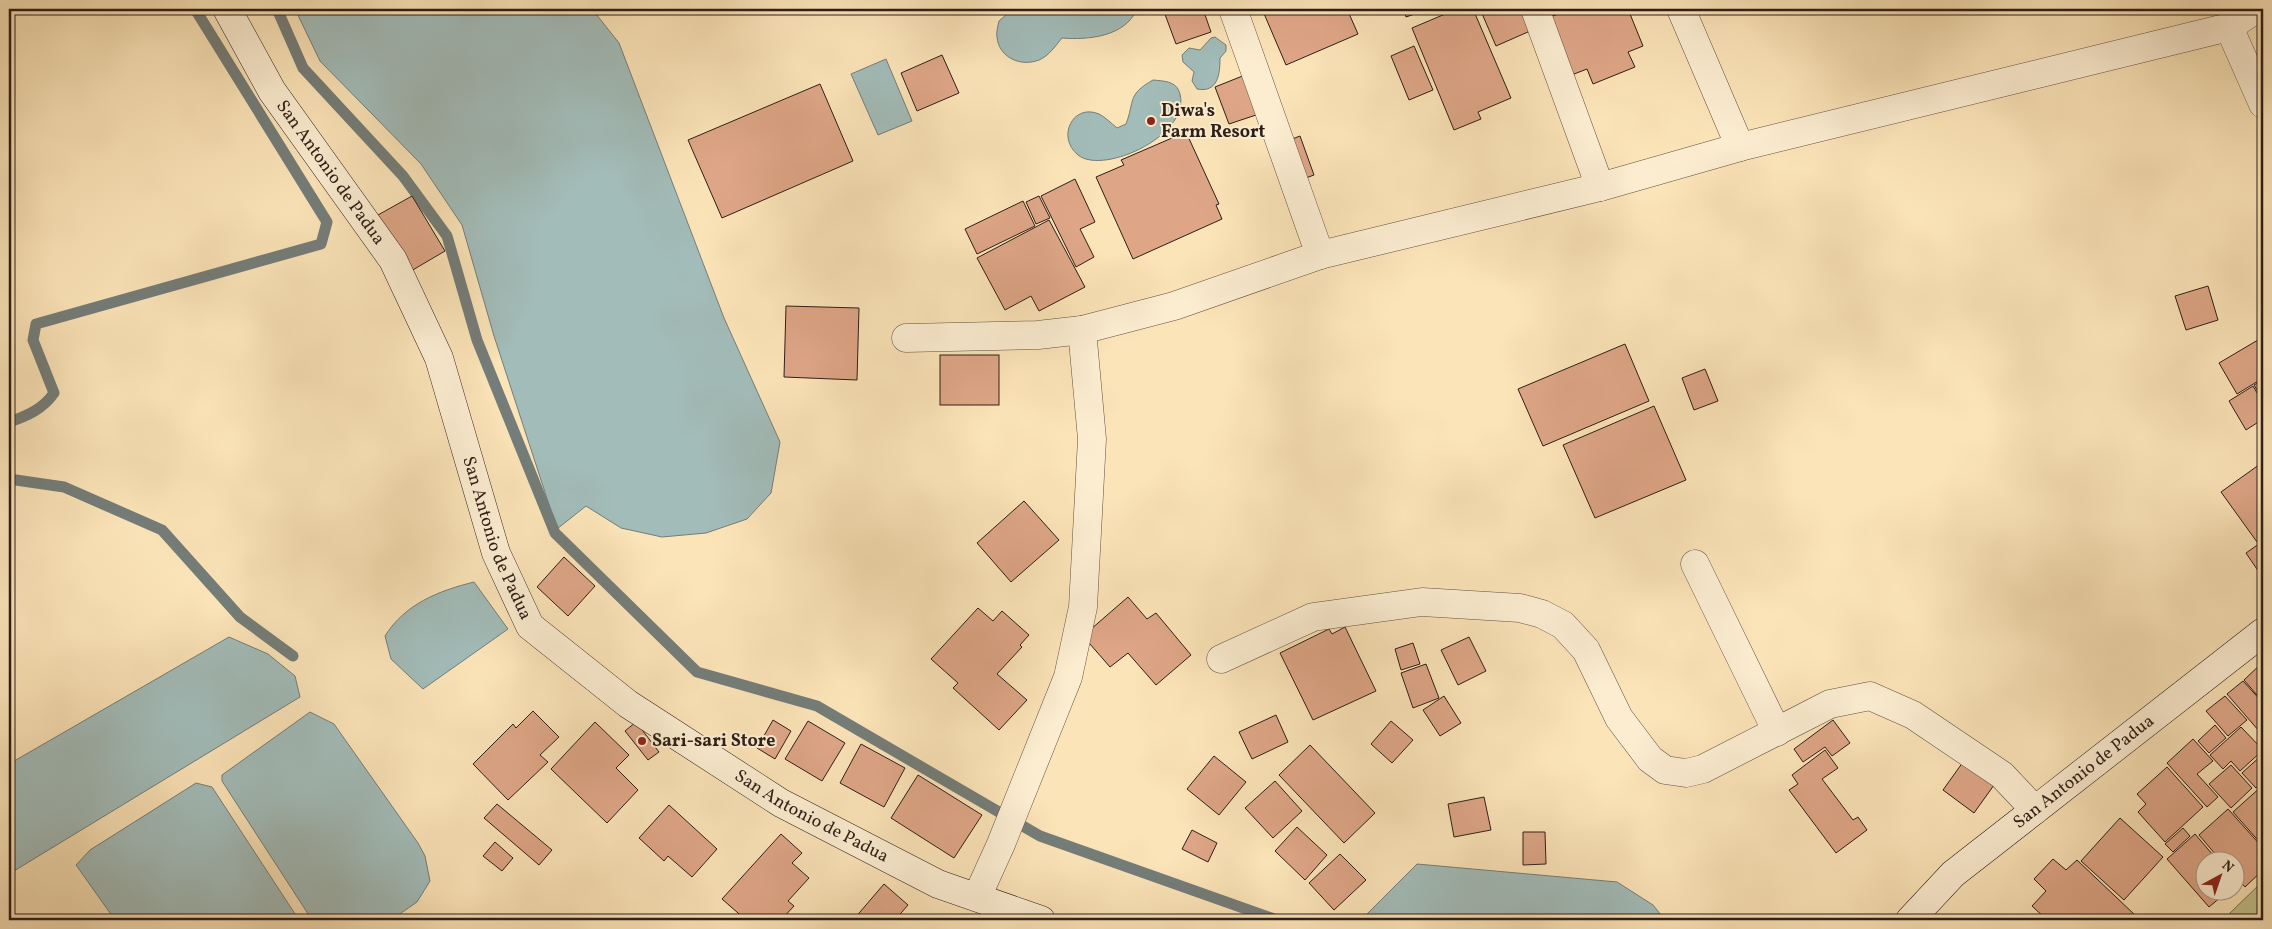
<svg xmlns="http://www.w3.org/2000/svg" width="2272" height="929" font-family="Vollkorn,serif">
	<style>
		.green { fill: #c3c28b; stroke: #787052 }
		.water { fill: #a2bcb9; stroke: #747d79 }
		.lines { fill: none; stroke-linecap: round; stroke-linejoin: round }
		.stream { stroke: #747d79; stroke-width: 11 }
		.building { fill: #dea687; stroke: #2e1e18 }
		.street-casing { stroke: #615040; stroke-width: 29 }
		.secondary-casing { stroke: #2e1e18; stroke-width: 29 }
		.street { stroke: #fcedd1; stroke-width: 28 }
		.secondary { stroke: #fcedd1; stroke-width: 28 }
		.poi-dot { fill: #8f2418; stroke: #fcedd1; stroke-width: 2 }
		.labels { text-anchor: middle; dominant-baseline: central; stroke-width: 4; stroke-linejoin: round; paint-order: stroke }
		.poi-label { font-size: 18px; font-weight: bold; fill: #2e1e18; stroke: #fcedd1; text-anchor: start }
		.street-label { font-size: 18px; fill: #2e1e18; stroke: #fcedd1 }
	</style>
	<rect width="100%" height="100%" fill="#fbe4b8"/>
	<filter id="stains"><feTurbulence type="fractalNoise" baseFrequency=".004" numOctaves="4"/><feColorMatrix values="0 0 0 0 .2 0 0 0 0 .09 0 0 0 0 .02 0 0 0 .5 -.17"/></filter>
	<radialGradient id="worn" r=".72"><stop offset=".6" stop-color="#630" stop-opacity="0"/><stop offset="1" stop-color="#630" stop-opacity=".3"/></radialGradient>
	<!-- green -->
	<polygon class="green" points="2263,881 2263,920 2235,920 2229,914"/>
	<!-- water -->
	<g class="water">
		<polygon points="295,9 592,9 619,43 724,318 780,442 771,493 747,519 706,533 662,537 621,528 586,506 557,529 494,336 462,225 421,164 320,61"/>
		<path d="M1013,9h124c-12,28 -49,31 -75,29 -6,7 -13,18 -23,22 -18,7 -40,-2 -42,-23 -1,-5 1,-11 2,-16z"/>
		<path d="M1215,37l11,8v6l-6,7c0,16 -2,35 -23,31l-5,-8 2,-9 -11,-10 -1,-7 7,-7 11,2 11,-12z"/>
		<polygon points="886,59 912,121 878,135 851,74"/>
		<path d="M1153,80c10,1 22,1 26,11 16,42 -75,85 -101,64 -22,-18 -5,-52 21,-41 6,3 12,9 18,14l9,-4c9,-24 1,-29 27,-44z"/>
		<path d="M474,582l34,47 -85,60 -32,-30 -6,-23c20,-32 53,-45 89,-54z"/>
		<polygon points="229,637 268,654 295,676 300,697 9,874 9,764"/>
		<polygon points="310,712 334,724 418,843 425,856 430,881 417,902 391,920 312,920 222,781 222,775"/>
		<polygon points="196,783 212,787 299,920 115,920 76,865 90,850"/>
		<polygon points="1417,864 1617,882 1653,905 1665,920 1361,920"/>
	</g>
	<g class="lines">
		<!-- stream -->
		<g class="stream">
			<polyline points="277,9 303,68 403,176 447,236 477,340 555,533 697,672 817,706 1040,836 1277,920"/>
			<path d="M9,422c18,-6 34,-13 45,-29l-21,-53 3,-16 285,-80 6,-22 -132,-213"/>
			<polyline points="9,479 64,487 162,530 240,617 293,656"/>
		</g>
	</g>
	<!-- building -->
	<g class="building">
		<polygon points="1163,9 1203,9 1211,32 1176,44"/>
		<polygon points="1262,9 1347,9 1358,34 1286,65"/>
		<polygon points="1403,9 1429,9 1406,17"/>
		<polygon points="1457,9 1473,9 1511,98 1478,112 1481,119 1454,130 1412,28"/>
		<polygon points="1480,9 1529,9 1537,28 1496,46"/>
		<polygon points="1555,9 1628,9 1643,46 1628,52 1635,67 1593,84 1587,69 1569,76 1545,19 1558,14"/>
		<polygon points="1414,46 1433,90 1409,100 1391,56"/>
		<polygon points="942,55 959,93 917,111 901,73"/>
		<polygon points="1250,73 1265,112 1229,124 1215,87"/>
		<polygon points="820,84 853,161 722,218 688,140"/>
		<polygon points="1186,132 1219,204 1216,205 1222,219 1133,259 1096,177 1124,165 1121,160"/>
		<polygon points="1300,136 1314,175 1295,182 1282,143"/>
		<polygon points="1075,179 1095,222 1080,229 1094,257 1076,267 1041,196"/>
		<polygon points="412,196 445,251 411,271 378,215"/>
		<polygon points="1039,196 1050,218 1036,224 1026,202"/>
		<polygon points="1023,201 1035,226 977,254 965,229"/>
		<polygon points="1049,220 1085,287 1039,311 1031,296 1005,310 977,258"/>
		<polygon points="2208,286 2218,320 2186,330 2175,296"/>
		<polygon points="786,306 859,308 857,380 784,377"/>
		<polygon points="2263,337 2263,378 2237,394 2219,363"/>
		<polygon points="1625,344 1649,401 1543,446 1518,389"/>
		<rect x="940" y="355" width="59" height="50"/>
		<polygon points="1705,369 1718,401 1694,410 1682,378"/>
		<polygon points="2263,380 2263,400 2254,385"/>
		<polygon points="2253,386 2263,403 2263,419 2246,430 2229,401"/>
		<polygon points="1654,406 1686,480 1595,518 1563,445"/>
		<polygon points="2263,423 2263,439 2257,427"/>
		<polygon points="2263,462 2263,538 2257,542 2221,492"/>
		<polygon points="1024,501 1059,540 1011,582 977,543"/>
		<polygon points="2263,541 2263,578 2246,553"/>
		<polygon points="564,557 595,586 568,616 537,587"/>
		<polygon points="1128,597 1147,619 1156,613 1191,655 1156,685 1128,653 1110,667 1083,636"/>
		<polygon points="978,608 993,621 1002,611 1029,635 1020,645 1022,647 997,674 1027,700 999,730 953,688 958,683 931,659"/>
		<polygon points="1345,627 1376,691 1313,720 1280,653 1329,629 1332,634"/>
		<polygon points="1469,637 1486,671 1458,685 1441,650"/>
		<polygon points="1413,643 1420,664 1401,670 1395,649"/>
		<polygon points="2263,662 2263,702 2244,680"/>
		<polygon points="1426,664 1439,698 1413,708 1401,673"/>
		<polygon points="2243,681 2263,703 2263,727 2259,731 2227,694"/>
		<polygon points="1444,696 1461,723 1440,736 1423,710"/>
		<polygon points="2225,696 2247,720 2228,736 2206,711"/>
		<polygon points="533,711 559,737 540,755 548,762 508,800 473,764 513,724 516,728"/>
		<polygon points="1276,715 1288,742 1252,759 1239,732"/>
		<polygon points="773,720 791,731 775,759 757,748"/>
		<polygon points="1833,720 1850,743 1832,756 1825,747 1803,762 1794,749"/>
		<polygon points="808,721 845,743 822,781 785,759"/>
		<polygon points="1391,721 1413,740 1392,763 1371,744"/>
		<polygon points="595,722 629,755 616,768 638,790 607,823 551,769"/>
		<polygon points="636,722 659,752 648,760 625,731"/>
		<polygon points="2215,725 2226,738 2209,753 2198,741"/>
		<polygon points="2241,727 2263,750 2240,771 2231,761 2223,769 2210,755"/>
		<polygon points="2263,732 2263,742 2258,737"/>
		<polygon points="2193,739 2213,761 2197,774 2218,797 2207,807 2167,763"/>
		<polygon points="861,744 905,768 884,807 840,783"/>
		<polygon points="1310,745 1375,813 1344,843 1279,775"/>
		<polygon points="1825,750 1838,768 1822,779 1853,820 1858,817 1867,830 1836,853 1789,790 1798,784 1792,775"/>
		<polygon points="2263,754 2263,781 2256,788 2242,773"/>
		<polygon points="1214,756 1246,782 1219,815 1187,789"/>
		<polygon points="1963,762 1994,785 1974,813 1943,790"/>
		<polygon points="2231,765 2252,788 2231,808 2209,784"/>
		<polygon points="2167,767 2203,807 2165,842 2138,812 2146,804 2137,794"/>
		<polygon points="918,775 982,815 954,858 891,818"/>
		<polygon points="1275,781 1302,811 1273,838 1245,808"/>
		<polygon points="2263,785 2263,846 2233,812"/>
		<polygon points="1484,797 1491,830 1454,837 1448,804"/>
		<polygon points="497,804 552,850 539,865 484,818"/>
		<polygon points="669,805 717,849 692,877 668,856 664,861 639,838"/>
		<polygon points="2228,809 2263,848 2263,870 2245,887 2234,875 2234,862 2222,862 2199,835"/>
		<polygon points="2120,818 2163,857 2124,900 2081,861"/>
		<polygon points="1297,827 1327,855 1305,880 1275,851"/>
		<polygon points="2183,828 2190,836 2173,852 2165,844"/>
		<polygon points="1192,830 1217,843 1208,862 1182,849"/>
		<polygon points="1523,832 1545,832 1546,864 1523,865"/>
		<polygon points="781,834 802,853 792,863 809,878 788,901 794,906 781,920 746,920 722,899"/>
		<polygon points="2195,834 2219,862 2204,862 2204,892 2227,892 2209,907 2167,859"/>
		<polygon points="495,842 513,858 502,871 483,856"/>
		<polygon points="1340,854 1366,880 1334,910 1309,883"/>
		<polygon points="2053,859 2066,870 2077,860 2136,916 2133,920 2047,920 2032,906 2046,891 2034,879"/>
		<polygon points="884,884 908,905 895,920 842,920 848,914 854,919"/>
	</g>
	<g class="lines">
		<!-- street casing -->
		<g class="street-casing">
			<g id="street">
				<polyline points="1233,9 1320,255"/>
				<polyline points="1535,9 1600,187"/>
				<polyline points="1681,9 1740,147"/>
				<polyline points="2229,27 2256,9"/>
				<polyline points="906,338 1038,335 1082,330 1174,306 1320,255 1600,187 1740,147 2229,27 2263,104"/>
				<polyline points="1695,564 1777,732"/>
				<polyline points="1221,659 1313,617 1422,602 1520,608 1542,614 1563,625 1586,650 1619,718 1650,759 1665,770 1686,773 1703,769 1830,704 1870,696 1913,715 2002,775 2035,810"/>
				<polyline points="977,897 1001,844 1068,677 1083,607 1092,439 1082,330"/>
			</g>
		</g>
		<!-- secondary casing -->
		<g class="secondary-casing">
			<g id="secondary">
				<path id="s1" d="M227,9l45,82 121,169 46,98 57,195 34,73 98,78 153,99 157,81 103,36"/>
				<path id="s2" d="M1910,920l43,-46 310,-242"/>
			</g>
		</g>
		<!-- street -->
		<use href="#street" class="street"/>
		<!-- secondary -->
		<use href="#secondary" class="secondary"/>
	</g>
	<!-- markers -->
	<g class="poi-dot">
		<circle cx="1151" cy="121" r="5"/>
		<circle cx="642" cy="741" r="5"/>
	</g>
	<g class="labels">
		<!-- poi labels -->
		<g class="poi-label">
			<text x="1161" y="111">Diwa's<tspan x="1161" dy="21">Farm Resort</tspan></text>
			<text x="652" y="741">Sari-sari Store</text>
		</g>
		<!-- street labels -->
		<g class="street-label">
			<text stroke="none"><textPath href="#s1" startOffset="194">San Antonio de Padua</textPath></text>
			<text stroke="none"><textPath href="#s1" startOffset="599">San Antonio de Padua</textPath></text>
			<text stroke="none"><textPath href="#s2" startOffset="229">San Antonio de Padua</textPath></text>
			<text stroke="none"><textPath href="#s1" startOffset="1034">San Antonio de Padua</textPath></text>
		</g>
	</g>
	<!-- margin -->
	<rect width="2272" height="929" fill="none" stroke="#fbe4b8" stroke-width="30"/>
	<rect x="10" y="10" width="2252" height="909" fill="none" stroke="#2e1e18" stroke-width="2.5"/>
	<rect x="15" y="15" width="2242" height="899" fill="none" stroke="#2e1e18"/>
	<!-- north arrow -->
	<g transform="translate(2220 876) rotate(40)"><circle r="24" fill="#fcedd1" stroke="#aa9a87"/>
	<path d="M0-4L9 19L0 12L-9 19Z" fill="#8f2418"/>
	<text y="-8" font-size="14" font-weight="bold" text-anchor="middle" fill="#2e1e18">N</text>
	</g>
	<rect width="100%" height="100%" filter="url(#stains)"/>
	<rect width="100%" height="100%" fill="url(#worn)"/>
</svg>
